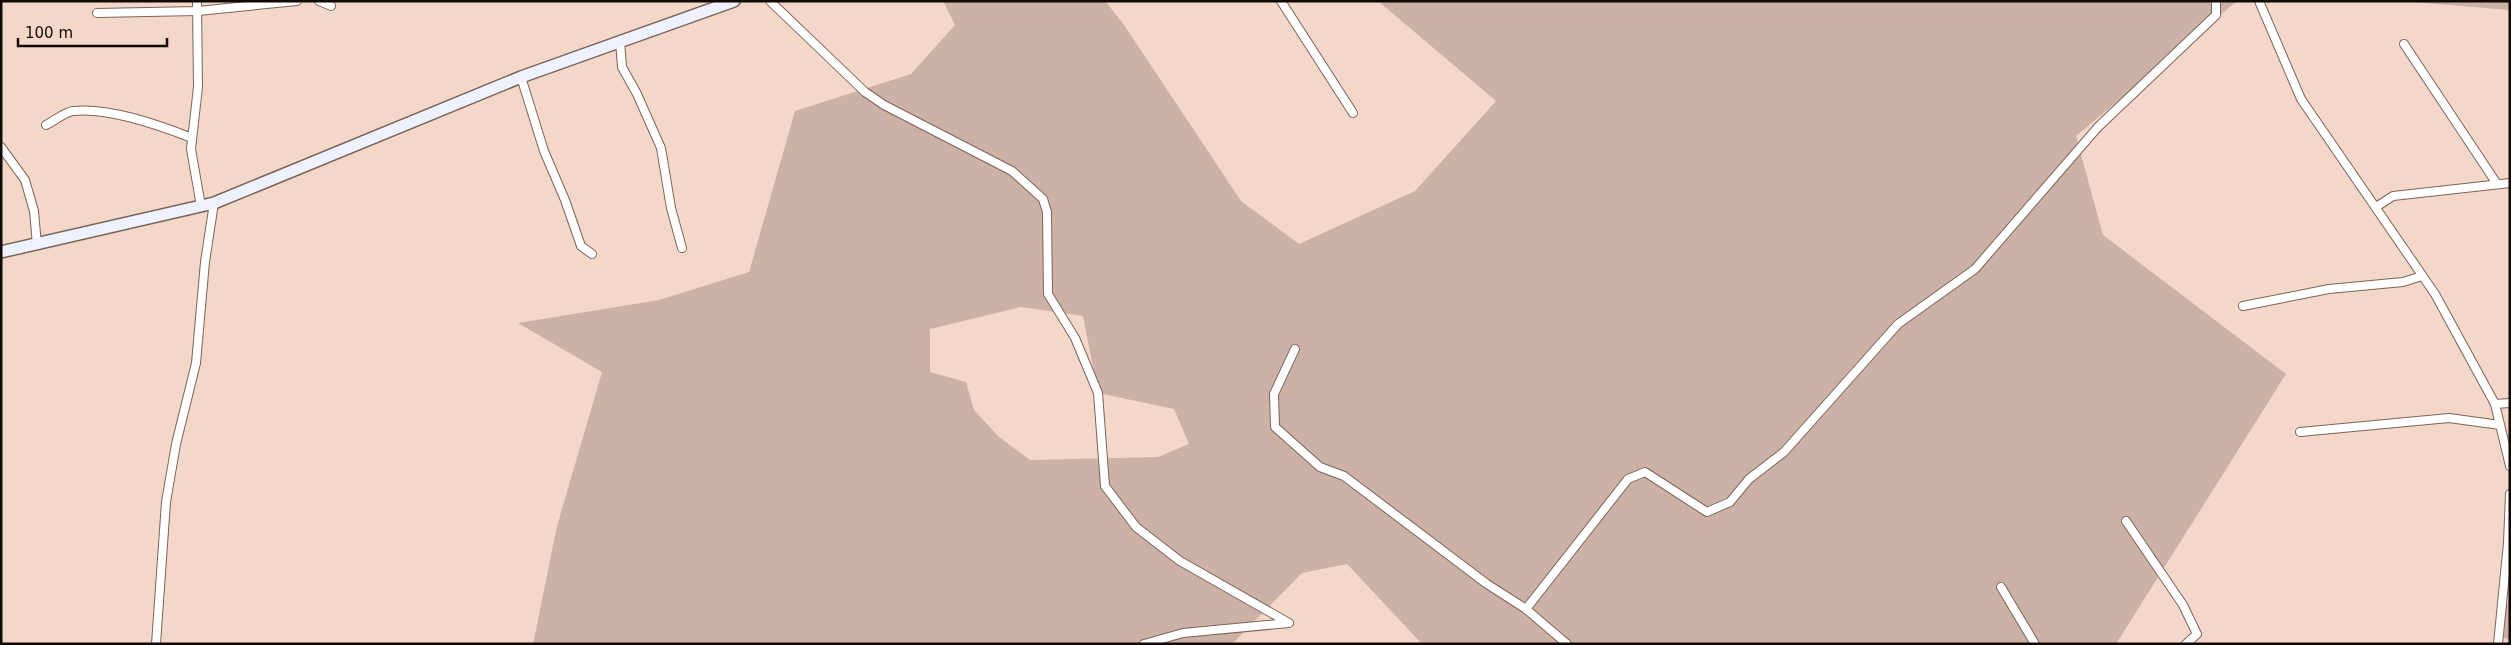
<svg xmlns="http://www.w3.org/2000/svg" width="2511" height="645" font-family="'DejaVu Sans',sans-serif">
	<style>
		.green { fill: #ccb2a6; fill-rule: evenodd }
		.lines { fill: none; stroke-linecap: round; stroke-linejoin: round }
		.street-casing { stroke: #7c6458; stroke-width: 10 }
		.secondary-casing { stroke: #7c6458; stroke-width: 14 }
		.street { stroke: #fff; stroke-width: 8 }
		.secondary { stroke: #eef1fe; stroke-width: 11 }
	</style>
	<rect width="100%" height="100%" fill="#f3d8ca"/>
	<!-- green -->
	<g class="green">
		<path d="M943,1h162l17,21 119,179 58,43 116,-53 81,-90 -118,-100h859l-161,135 27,99 183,139 -170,270h-694l-75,-80 -45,9 -70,71h-699l24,-118 45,-154 -84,-49 141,-23 90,-28 46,-161 116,-37 44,-49zM1021,307l62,9 15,77 76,16 15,35 -31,13 -128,3 -31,-23 -25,-27 -8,-28 -36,-10v-43z"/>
		<polygon points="2400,1 2510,1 2510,10"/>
		<polygon points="2510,596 2510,640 2497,635"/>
	</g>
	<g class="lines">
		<!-- street casing -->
		<g class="street-casing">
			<g id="street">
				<polyline points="197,1 198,87 191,149 201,206"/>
				<polyline points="319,1 331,6"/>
				<polyline points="770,1 865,92 884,105 1012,171 1043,199 1047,212 1048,294 1075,338 1098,393 1105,486 1136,527 1180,561 1289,623 1183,633 1144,644"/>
				<polyline points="1281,1 1353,113"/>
				<polyline points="2259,1 2301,99 2435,294 2495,404 2510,466"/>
				<polyline points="97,13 198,11 297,1"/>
				<polyline points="620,41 622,67 637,94 661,148 671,208 682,248"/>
				<polyline points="2404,44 2497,184"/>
				<polyline points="521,77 544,151 565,200 581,246 592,254"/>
				<path d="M46,125c8,-4 19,-13 27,-14 36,-4 86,14 119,27"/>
				<polyline points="1,147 25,180 34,211 37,245"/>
				<polyline points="2376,207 2393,196 2510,183"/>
				<polyline points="2243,306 2329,289 2403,282 2422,276"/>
				<polyline points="1295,349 1274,394 1275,427 1320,467 1344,476 1487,584 1526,609 1567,644"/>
				<polyline points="2495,404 2510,403"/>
				<polyline points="2300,432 2449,418 2500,425"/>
				<polyline points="2126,521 2183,605 2197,634 2186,644"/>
				<polyline points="2001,587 2035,644"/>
				<polyline points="1526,609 1628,479 1645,472 1707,512 1730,502 1749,479 1784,452 1898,324 1975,269 2098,127 2216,15 2216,1"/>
				<polyline points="156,644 166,502 176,444 196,363 205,262 214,203"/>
				<polyline points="2498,644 2508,543 2510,494"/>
			</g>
		</g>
		<!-- secondary casing -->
		<g class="secondary-casing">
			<polyline id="secondary" points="1,252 214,203 521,77 734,1"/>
		</g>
		<!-- street -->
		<use href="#street" class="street"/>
		<!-- secondary -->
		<use href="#secondary" class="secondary"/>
	</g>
	<!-- border -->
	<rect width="2511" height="645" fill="none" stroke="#120905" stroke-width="5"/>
	<!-- scale -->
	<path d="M18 38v8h149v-8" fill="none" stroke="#120905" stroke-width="2.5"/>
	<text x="25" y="38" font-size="15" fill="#120905" stroke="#f3d8ca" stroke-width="4" paint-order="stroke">100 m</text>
</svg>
